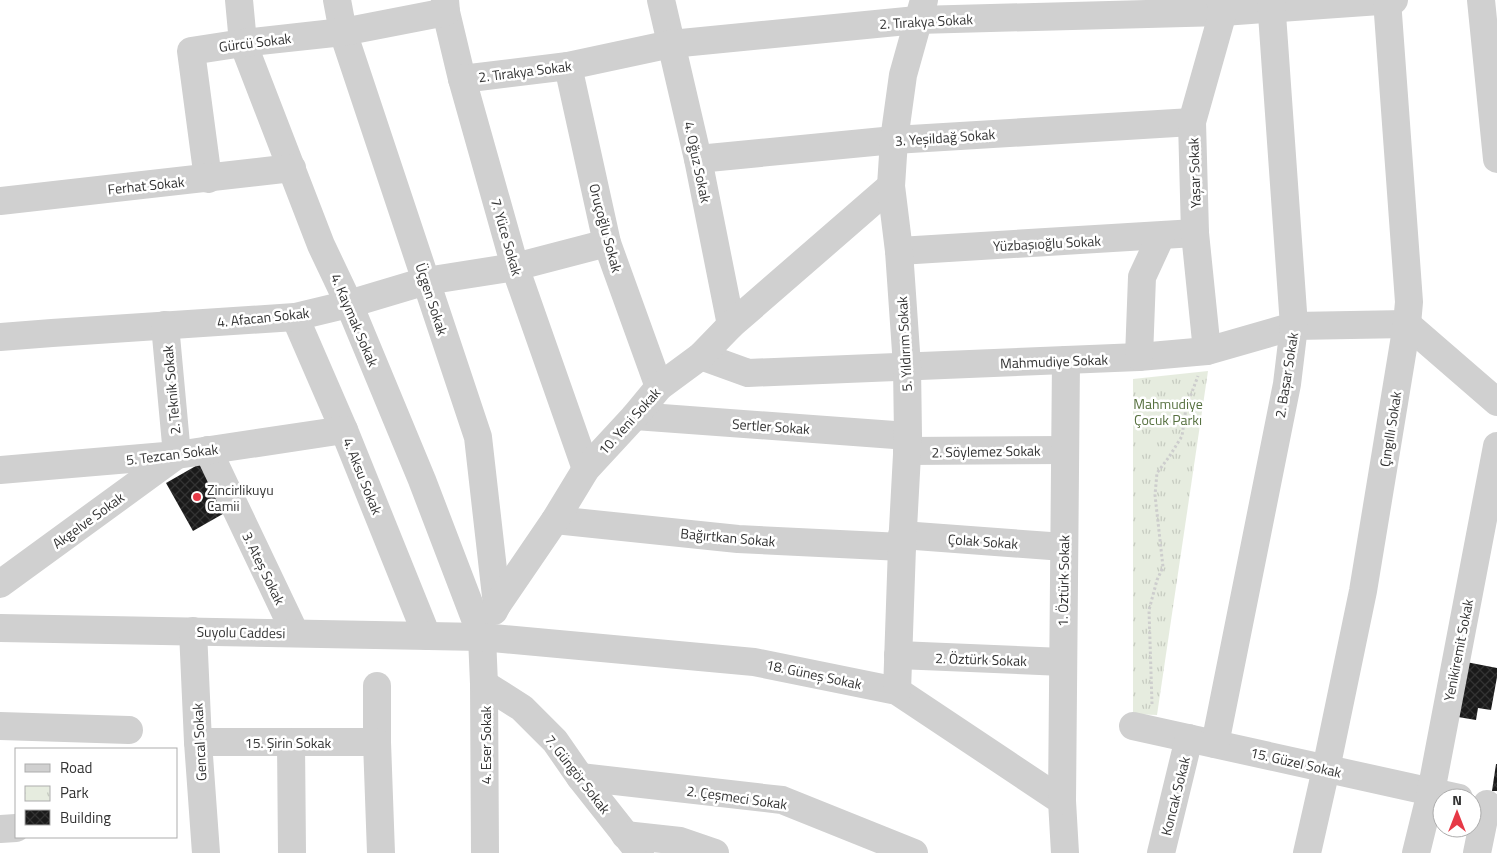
<svg xmlns="http://www.w3.org/2000/svg" width="1497" height="853" font-family="'Titillium Web',sans-serif">
	<style>
		.park { fill: url(#park-tufts) }
		.building { fill: url(#building-cross-hatch) }
		.lines { fill: none; stroke-linecap: round; stroke-linejoin: round }
		.path { stroke: #cdcdcd; stroke-width: 3; stroke-dasharray: 2.5 2.5; stroke-linecap: butt }
		.street { stroke: #d0d0d0; stroke-width: 28 }
		.poi-dot { fill: #e63946; stroke: #fff; stroke-width: 2 }
		.labels { text-anchor: middle; dominant-baseline: central; stroke-width: 5; stroke-linejoin: round; paint-order: stroke }
		.street-label { font-size: 14px; fill: #333; stroke: #fff }
		.park-label { font-size: 14px; fill: #56703f; stroke: #fff }
		.poi-label { font-size: 14px; fill: #333; stroke: #fff; text-anchor: start }
	</style>
	<defs>
		<pattern id="park-tufts" width="24" height="20" patternUnits="userSpaceOnUse" patternTransform="scale(1.25)"><rect width="24" height="20" fill="#e6ecdf"/><path d="M3 7l-1-3M5 7V3M7 7l1-3M15 17l-1-3M17 17v-4M19 17l1-3" fill="none" stroke="#c6cbc0"/></pattern>
		<pattern id="building-cross-hatch" width="8" height="8" patternUnits="userSpaceOnUse" patternTransform="scale(1.25)"><rect width="8" height="8" fill="#1a1a1a"/><path d="M0 0l8 8M0 8l8-8" fill="none" stroke="#333"/></pattern>
	</defs>
	<rect width="100%" height="100%" fill="#fff"/>
	<!-- park -->
	<polygon class="park" points="1208,371 1157,715 1133,714 1133,379"/>
	<!-- building -->
	<g class="building">
		<polygon points="201,463 228,511 193,531 166,483"/>
		<polygon points="1461,661 1497,668 1497,677 1491,710 1478,708 1476,720 1452,716"/>
		<polygon points="1496,764 1497,764 1497,791 1492,791"/>
	</g>
	<g class="lines">
		<!-- path -->
		<polyline class="path" points="1152,704 1149,610 1157,580 1163,567 1155,495 1157,473 1169,457 1182,436 1186,408 1198,376"/>
		<!-- street -->
		<g class="street">
			<polyline points="239,0 243,43 321,245 349,304 422,480 482,637 484,684 485,853"/>
			<polyline points="337,0 343,32 478,437 497,605"/>
			<polyline points="445,0 446,12 462,79 515,267 586,469"/>
			<polyline points="661,0 698,159 731,325"/>
			<polyline points="1481,0 1497,159"/>
			<polyline points="568,66 607,243 659,387"/>
			<polyline points="462,79 568,66 671,44 917,20 1223,12 1394,0"/>
			<polyline points="698,159 894,140 1192,122"/>
			<polyline points="208,179 191,51 243,43 343,32 446,12"/>
			<polyline points="0,201 292,168"/>
			<polyline points="899,251 1195,233"/>
			<polyline points="295,317 344,430 427,636"/>
			<polyline points="0,337 52,333 295,317 349,304 426,281 515,267 607,243"/>
			<polyline points="1207,351 1195,233 1192,122 1223,12 1220,0"/>
			<polyline points="701,356 748,373 1139,357 1207,351 1294,326 1407,324 1497,402"/>
			<polyline points="1139,357 1142,277 1161,236"/>
			<polyline points="635,416 908,436"/>
			<polyline points="208,450 295,633"/>
			<polyline points="907,451 1065,450"/>
			<polyline points="0,470 177,455 344,430"/>
			<polyline points="555,520 738,539 902,547"/>
			<polyline points="902,535 1064,547"/>
			<polyline points="0,584 177,455 165,325"/>
			<polyline points="494,611 497,605 555,520 586,469 635,416 659,387 701,356 731,325 891,186"/>
			<polyline points="0,628 482,637 754,662 897,691 1062,801 1065,853"/>
			<polyline points="193,631 198,742 206,853"/>
			<polyline points="898,655 1063,662"/>
			<polyline points="484,684 522,708 555,741 580,777 640,853"/>
			<polyline points="377,686 377,742"/>
			<polyline points="897,691 902,547 908,436 907,366 899,251 891,186 894,140 903,75 924,0"/>
			<polyline points="0,726 129,730"/>
			<polyline points="1133,726 1459,798"/>
			<polyline points="198,742 377,742 381,853"/>
			<polyline points="291,742 292,853"/>
			<polyline points="1215,744 1287,384 1294,326 1271,0"/>
			<polyline points="580,777 782,800 914,853"/>
			<polyline points="1062,801 1066,360"/>
			<polyline points="0,829 16,828"/>
			<polyline points="625,835 680,841 715,853"/>
			<polyline points="1161,853 1189,738"/>
			<polyline points="1307,853 1326,769 1363,591 1407,324 1409,302 1387,0"/>
			<polyline points="1416,853 1431,792 1497,446"/>
			<polyline points="1477,853 1487,804"/>
		</g>
	</g>
	<!-- markers -->
	<circle class="poi-dot" cx="197" cy="497" r="5"/>
	<g class="labels">
		<!-- street labels -->
		<g class="street-label">
			<text transform="translate(926 21) rotate(-3)">2. Tırakya Sokak</text>
			<text transform="translate(255 42) rotate(-7)">Gürcü Sokak</text>
			<text transform="translate(525 71) rotate(-7)">2. Tırakya Sokak</text>
			<text transform="translate(945 137) rotate(-4)">3. Yeşildağ Sokak</text>
			<text transform="translate(698 162) rotate(78)">4. Oğuz Sokak</text>
			<text transform="translate(1194 173) rotate(-92)">Yaşar Sokak</text>
			<text transform="translate(146 185) rotate(-6)">Ferhat Sokak</text>
			<text transform="translate(606 228) rotate(75)">Oruçoğlu Sokak</text>
			<text transform="translate(507 237) rotate(74)">7. Yüce Sokak</text>
			<text transform="translate(1047 243) rotate(-3)">Yüzbaşıoğlu Sokak</text>
			<text transform="translate(432 299) rotate(72)">Üçgen Sokak</text>
			<text transform="translate(263 317) rotate(-6)">4. Afacan Sokak</text>
			<text transform="translate(355 320) rotate(67)">4. Kaymak Sokak</text>
			<text transform="translate(904 344) rotate(-93)">5. Yıldırım Sokak</text>
			<text transform="translate(1054 361) rotate(-2)">Mahmudiye Sokak</text>
			<text transform="translate(1286 375) rotate(-81)">2. Başar Sokak</text>
			<text transform="translate(171 390) rotate(-95)">2. Teknik Sokak</text>
			<text transform="translate(629 421) rotate(-48)">10. Yeni Sokak</text>
			<text transform="translate(771 426) rotate(4)">Sertler Sokak</text>
			<text transform="translate(1390 429) rotate(-81)">Çıngıllı Sokak</text>
			<text transform="translate(986 451) rotate(-1)">2. Söylemez Sokak</text>
			<text transform="translate(172 454) rotate(-7)">5. Tezcan Sokak</text>
			<text transform="translate(363 476) rotate(68)">4. Aksu Sokak</text>
			<text transform="translate(88 520) rotate(-36)">Akgelve Sokak</text>
			<text transform="translate(728 537) rotate(5)">Bağırtkan Sokak</text>
			<text transform="translate(983 541) rotate(4)">Çolak Sokak</text>
			<text transform="translate(264 568) rotate(64)">3. Ateş Sokak</text>
			<text transform="translate(1063 581) rotate(-89)">1. Öztürk Sokak</text>
			<text transform="translate(241 632) rotate(1)">Suyolu Caddesi</text>
			<text transform="translate(1458 650) rotate(-79)">Yenikiremit Sokak</text>
			<text transform="translate(981 659) rotate(2)">2. Öztürk Sokak</text>
			<text transform="translate(814 674) rotate(12)">18. Güneş Sokak</text>
			<text transform="translate(199 742) rotate(-93)">Gencal Sokak</text>
			<text x="288" y="742">15. Şirin Sokak</text>
			<text transform="translate(485 745) rotate(-90)">4. Eser Sokak</text>
			<text transform="translate(1296 762) rotate(13)">15. Güzel Sokak</text>
			<text transform="translate(578 774) rotate(52)">7. Güngör Sokak</text>
			<text transform="translate(1175 796) rotate(-76)">Koncak Sokak</text>
			<text transform="translate(737 797) rotate(8)">2. Çeşmeci Sokak</text>
		</g>
		<!-- park labels -->
		<g class="park-label">
			<text x="1168" y="403">Mahmudiye<tspan x="1168" dy="16">Çocuk Parkı</tspan></text>
		</g>
		<!-- poi labels -->
		<g class="poi-label">
			<text x="207" y="489">Zincirlikuyu<tspan x="207" dy="16">Camii</tspan></text>
		</g>
	</g>
	<!-- legend -->
	<rect x="15" y="748" width="162" height="90" fill="#ffffff" stroke="#adadad"/>
	<rect x="25" y="764" width="25" height="8" fill="#d0d0d0" stroke="#adadad"/>
	<text x="60" y="773" font-size="15" fill="#333333">Road</text>
	<rect x="25" y="786" width="25" height="15" fill="url(#park-tufts)" stroke="#adadad"/>
	<text x="60" y="798" font-size="15" fill="#333333">Park</text>
	<rect x="25" y="810" width="25" height="15" fill="url(#building-cross-hatch)" stroke="#adadad"/>
	<text x="60" y="823" font-size="15" fill="#333333">Building</text>
	<!-- north arrow -->
	<g transform="translate(1457 813)"><circle r="24" fill="#ffffff" stroke="#adadad"/>
	<path d="M0-4L9 19L0 12L-9 19Z" fill="#e63946"/>
	<text y="-8" font-size="14" font-weight="bold" text-anchor="middle" fill="#333333">N</text>
	</g>
</svg>
